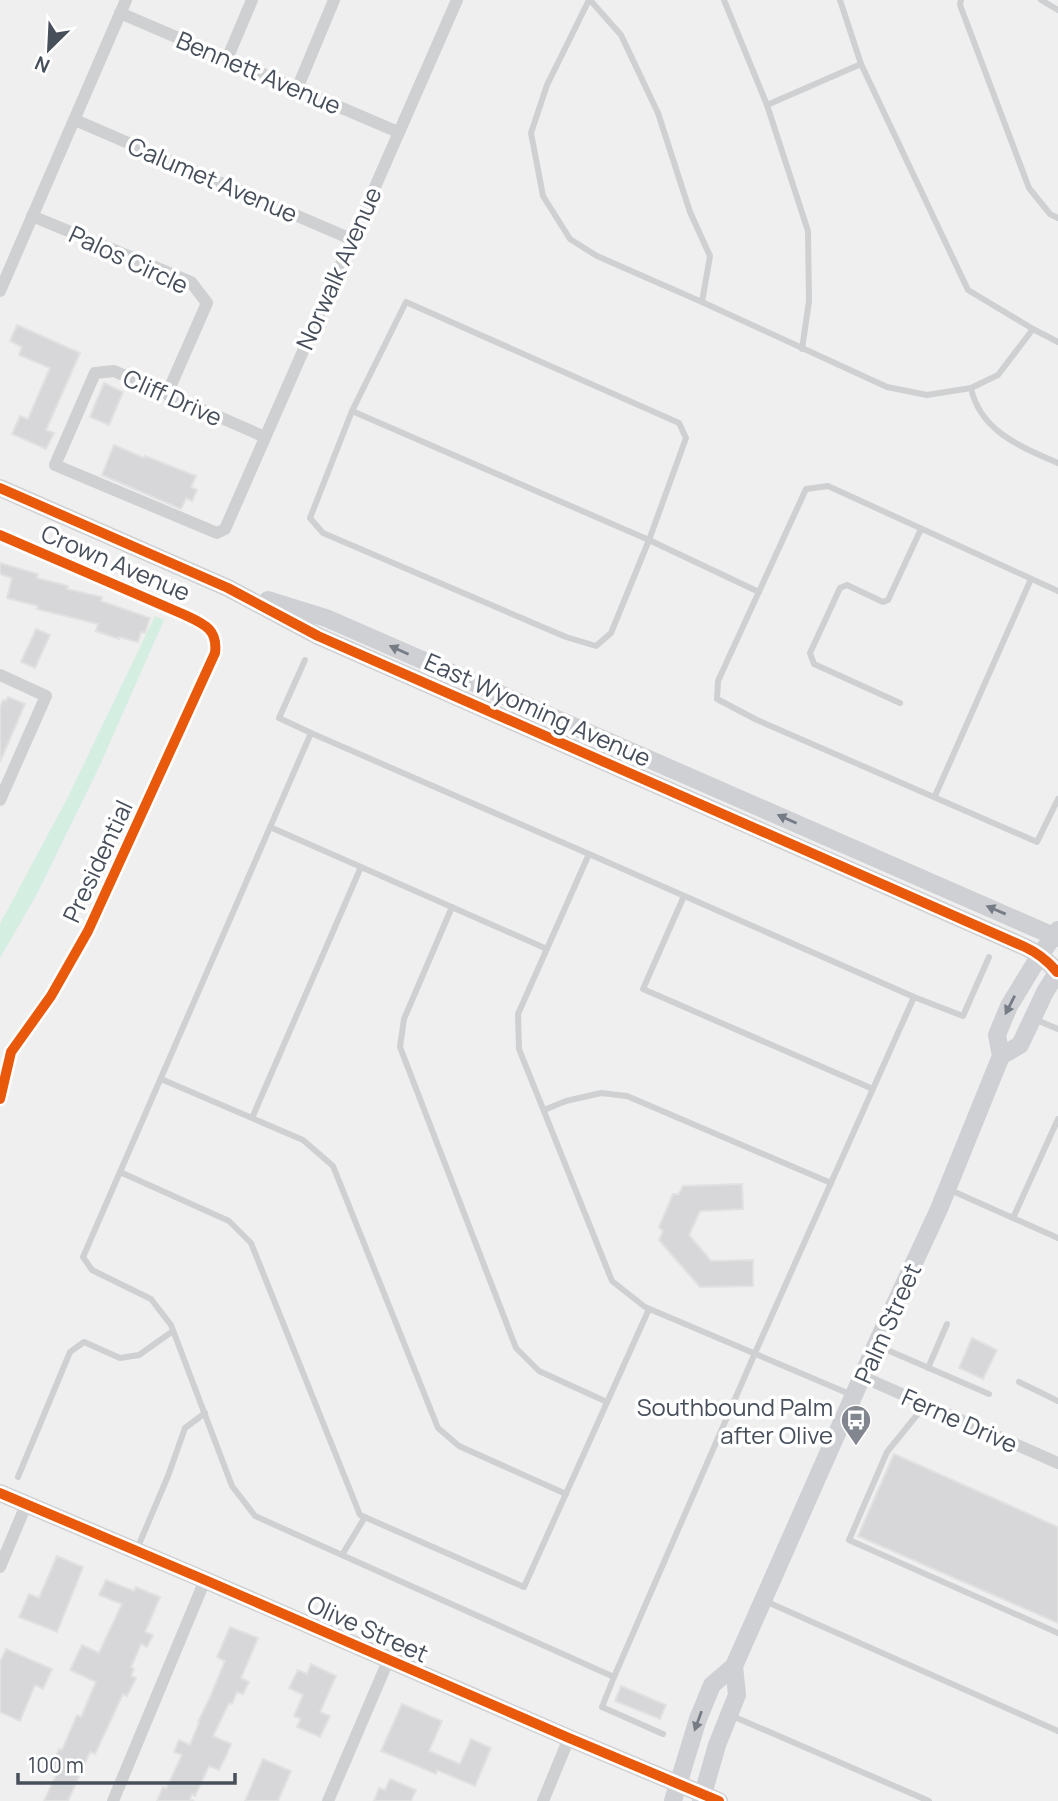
<svg xmlns="http://www.w3.org/2000/svg" width="1058" height="1801" font-family="Manrope,sans-serif">
	<style>
		.green { fill: #d4eee1 }
		.building { fill: #d7d7d9; stroke: #e1e1e2; stroke-width: 2 }
		.lines { fill: none; stroke-linecap: round; stroke-linejoin: round }
		.lane { stroke: #ced0d2; stroke-width: 6 }
		.street { stroke: #ced0d2; stroke-width: 12 }
		.secondary { stroke: #ced0d4; stroke-width: 18 }
		.cycleway-casing { stroke: #fff; stroke-width: 15 }
		.cycleway { stroke: #e8590c; stroke-width: 10 }
		.oneway { fill: #767c85 }
		.labels { text-anchor: middle; dominant-baseline: central; stroke-width: 7; stroke-linejoin: round; paint-order: stroke }
		.street-label { font-size: 24px; fill: #474f5b; stroke: #fff }
		.poi-label { font-size: 24px; fill: #474f5b; stroke: #fff; text-anchor: end }
	</style>
	<rect width="100%" height="100%" fill="#f0efef"/>
	<!-- green -->
	<polygon class="green" points="155,616 164,620 100,765 37,894 0,958 0,924 67,799"/>
	<!-- building -->
	<g class="building">
		<polygon points="17,325 80,353 46,430 54,433 46,449 12,434 20,416 28,419 50,368 19,355 22,347 10,341"/>
		<polygon points="104,383 123,392 109,425 90,417"/>
		<polygon points="114,445 144,458 145,456 196,476 191,487 197,490 192,501 186,498 181,509 102,475"/>
		<polygon points="0,563 38,574 37,578 68,586 67,589 102,597 101,601 150,618 145,633 141,632 138,642 119,637 119,639 96,631 98,624 37,609 38,606 7,598 12,578 0,574"/>
		<polygon points="36,629 50,635 35,668 21,662"/>
		<polygon points="8,697 25,704 0,762 0,707 3,700 6,701"/>
		<polygon points="742,1184 743,1209 700,1211 689,1235 711,1261 753,1260 753,1286 700,1287 659,1240 663,1231 659,1227 673,1194 679,1194 683,1186"/>
		<polygon points="972,1338 997,1350 983,1379 959,1368"/>
		<polygon points="894,1454 1058,1527 1058,1623 858,1536"/>
		<polygon points="57,1556 83,1567 57,1632 19,1617 29,1594 39,1598"/>
		<polygon points="106,1580 134,1591 136,1587 160,1597 145,1632 153,1635 147,1647 141,1644 131,1667 134,1669 131,1676 136,1678 127,1696 123,1694 95,1754 90,1752 68,1801 44,1801 57,1773 50,1770 59,1749 62,1750 77,1715 81,1717 96,1682 70,1670 82,1645 99,1653 122,1604 99,1595"/>
		<polygon points="230,1627 258,1638 241,1678 249,1682 243,1694 237,1692 232,1704 229,1703 213,1736 231,1744 227,1754 219,1770 209,1766 195,1796 192,1794 190,1799 194,1801 157,1801 163,1787 166,1789 182,1755 174,1752 179,1740 190,1745 199,1723 198,1722 211,1695 225,1661 217,1657"/>
		<polygon points="6,1649 52,1669 43,1689 35,1685 20,1721 0,1712 0,1662"/>
		<polygon points="311,1664 336,1676 320,1712 330,1716 320,1737 297,1727 301,1719 294,1716 303,1695 289,1688 298,1670 307,1674"/>
		<polygon points="621,1686 666,1705 660,1719 615,1701"/>
		<polygon points="402,1704 442,1721 429,1751 460,1764 471,1739 491,1748 475,1786 437,1770 436,1774 381,1751"/>
		<polygon points="263,1759 291,1771 278,1801 245,1801"/>
		<polygon points="390,1779 416,1790 411,1801 374,1801 379,1788 385,1790"/>
	</g>
	<g class="lines">
		<!-- lane -->
		<g class="lane">
			<polyline points="589,0 547,85 531,133 543,196 570,239 597,256 702,302 887,387 927,395 971,388 998,375 1033,329"/>
			<polyline points="590,0 621,35 658,113 690,212 710,256 702,302"/>
			<polyline points="724,0 767,105 808,231 809,301 802,349"/>
			<polyline points="840,0 861,64 968,290 1033,329 1058,342"/>
			<polyline points="961,0 960,5 1029,188 1050,214 1058,218"/>
			<polyline points="1041,0 1058,10"/>
			<polyline points="767,105 861,64"/>
			<polygon points="406,302 679,423 686,438 649,540 611,633 596,646 566,637 323,533 310,518 352,411"/>
			<path d="M971,388c9,43 50,59 87,75"/>
			<polyline points="352,411 649,540 759,592"/>
			<polyline points="1058,591 828,486 806,489 718,681 717,699 757,720 1037,842 1058,799"/>
			<polyline points="305,660 279,718 311,733"/>
			<polyline points="900,703 814,664 810,653 840,588 847,585 883,602 888,600 921,529"/>
			<polyline points="935,796 1031,579"/>
			<polyline points="270,827 361,867"/>
			<polyline points="589,854 311,733 83,1257 92,1270 151,1299 171,1325 232,1486 255,1516 614,1677 755,1353 914,997 589,854 518,1014 519,1049 612,1281 645,1307 852,1395"/>
			<polyline points="684,896 643,989 873,1089"/>
			<polyline points="452,907 404,1019 400,1047 516,1348 539,1371 607,1402"/>
			<polyline points="914,997 963,1016 989,957"/>
			<polyline points="1034,1019 1058,1029"/>
			<polyline points="161,1079 303,1140 333,1166 438,1428 459,1446 566,1494"/>
			<polyline points="544,1110 566,1101 601,1093 627,1096 831,1183"/>
			<polyline points="252,1118 361,867 547,949"/>
			<polyline points="120,1172 229,1221 251,1243 360,1515 524,1587 649,1309"/>
			<polyline points="948,1189 1058,1238"/>
			<polyline points="1013,1218 1058,1119"/>
			<polyline points="878,1346 989,1394"/>
			<polyline points="928,1368 947,1324"/>
			<polyline points="1019,1382 1058,1401"/>
			<polyline points="925,1405 887,1452 849,1540 1058,1633"/>
			<polyline points="18,1477 70,1352 84,1342 120,1358 139,1355 173,1331"/>
			<polyline points="137,1549 168,1476 185,1428 205,1413"/>
			<polyline points="342,1555 365,1517"/>
			<polyline points="765,1601 1058,1731"/>
			<polyline points="614,1677 602,1707 663,1734"/>
			<polyline points="730,1715 929,1801"/>
		</g>
		<!-- street -->
		<g class="street">
			<polyline points="120,13 398,132"/>
			<polyline points="227,59 252,0"/>
			<polyline points="297,89 334,0"/>
			<polyline points="75,120 351,239"/>
			<polyline points="32,216 191,282 207,303 167,394"/>
			<polyline points="0,291 126,0"/>
			<polyline points="265,437 114,371 95,373 55,465 217,533 225,529 457,0"/>
			<path d="M0,535l185,80c19,9 33,14 30,38l-127,278 -37,65 -40,56 -11,47"/>
			<polyline points="0,675 46,696 0,800"/>
			<polyline points="863,1377 1058,1463"/>
			<polyline points="0,1567 26,1505"/>
			<polyline points="113,1801 205,1580"/>
			<polyline points="328,1801 388,1661"/>
			<polyline points="543,1801 569,1738"/>
		</g>
		<!-- secondary -->
		<g class="secondary">
			<path d="M0,488l228,100 90,48 707,311c13,6 23,14 32,25"/>
			<polyline points="268,600 326,618 1058,938"/>
			<polyline points="1001,1056 1020,1045 1045,992 1058,971"/>
			<polyline points="0,1493 205,1580 569,1738 719,1801"/>
			<polyline points="673,1801 698,1719 712,1685 734,1666 876,1345 939,1209 1001,1056 997,1035 1009,1006 1040,955 1058,930"/>
			<polyline points="701,1801 717,1745 737,1695 734,1666"/>
		</g>
		<!-- cycleway casing -->
		<g class="cycleway-casing">
			<g id="cycleway">
				<path d="M0,488l228,100 90,48 707,311c13,6 23,14 32,25"/>
				<path d="M0,535l185,80c19,9 33,14 30,38l-127,278 -37,65 -40,56 -11,47"/>
				<polyline points="0,1493 205,1580 569,1738 719,1801"/>
			</g>
		</g>
		<!-- cycleway -->
		<use href="#cycleway" class="cycleway"/>
	</g>
	<!-- one-way arrows -->
	<defs><path id="oneway-solid" d="M-6-.8H1V-3.2L6.5 0L1 3.2V.8H-6Z" transform="scale(1.75)"/></defs>
	<g class="oneway">
		<use href="#oneway-solid" transform="translate(399 650) rotate(-156)"/>
		<use href="#oneway-solid" transform="translate(787 819) rotate(-156)"/>
		<use href="#oneway-solid" transform="translate(996 910) rotate(-157)"/>
		<use href="#oneway-solid" transform="translate(1010 1005) rotate(117)"/>
		<use href="#oneway-solid" transform="translate(698 1721) rotate(110)"/>
	</g>
	<!-- icons -->
	<defs>
		<g id="bus-pin" transform="scale(1.575)"><path d="M0 17L-7.5 6A9.5 9.5 0 1 1 7.5 6Z" fill="#82878f" stroke="#fff"/><path d="M-5-6H5V4H4V6H2V4H-2V6H-4V4H-5ZM-3.5-4V0h7V-4ZM-3.5 1.2v1.5H-2V1.2ZM2 1.2v1.5H3.5V1.2Z" fill="#fff"/></g>
	</defs>
	<g fill-rule="evenodd">
		<use href="#bus-pin" x="856" y="1420"/>
	</g>
	<g class="labels">
		<!-- street labels -->
		<g class="street-label">
			<text transform="translate(259 72) rotate(23)">Bennett Avenue</text>
			<text transform="translate(213 179) rotate(23)">Calumet Avenue</text>
			<text transform="translate(129 259) rotate(25)">Palos Circle</text>
			<text transform="translate(338 268) rotate(-66)">Norwalk Avenue</text>
			<text transform="translate(173 397) rotate(24)">Cliff Drive</text>
			<text transform="translate(116 562) rotate(23)">Crown Avenue</text>
			<text transform="translate(538 709) rotate(24)">East Wyoming Avenue</text>
			<text transform="translate(97 861) rotate(-65)">Presidential</text>
			<text transform="translate(887 1323) rotate(-66)">Palm Street</text>
			<text transform="translate(960 1420) rotate(24)">Ferne Drive</text>
			<text transform="translate(368 1628) rotate(24)">Olive Street</text>
		</g>
		<!-- poi labels -->
		<g class="poi-label">
			<text x="833" y="1406">Southbound Palm<tspan x="833" dy="28">after Olive</tspan></text>
		</g>
	</g>
	<!-- north arrow -->
	<g transform="translate(49 49) rotate(204)" stroke="#ffffff" stroke-width="5" paint-order="stroke">
	<path d="M0-5L12 26L0 18L-12 26Z" fill="#474f5b"/>
	<text y="-10" font-size="19" font-weight="bold" text-anchor="middle" fill="#474f5b">N</text>
	</g>
	<!-- scale -->
	<path d="M18 1773v10h217v-10" fill="none" stroke="#474f5b" stroke-width="3.5"/>
	<text x="28" y="1773" font-size="21" fill="#474f5b" stroke="#ffffff" stroke-width="5" paint-order="stroke">100 m</text>
</svg>
